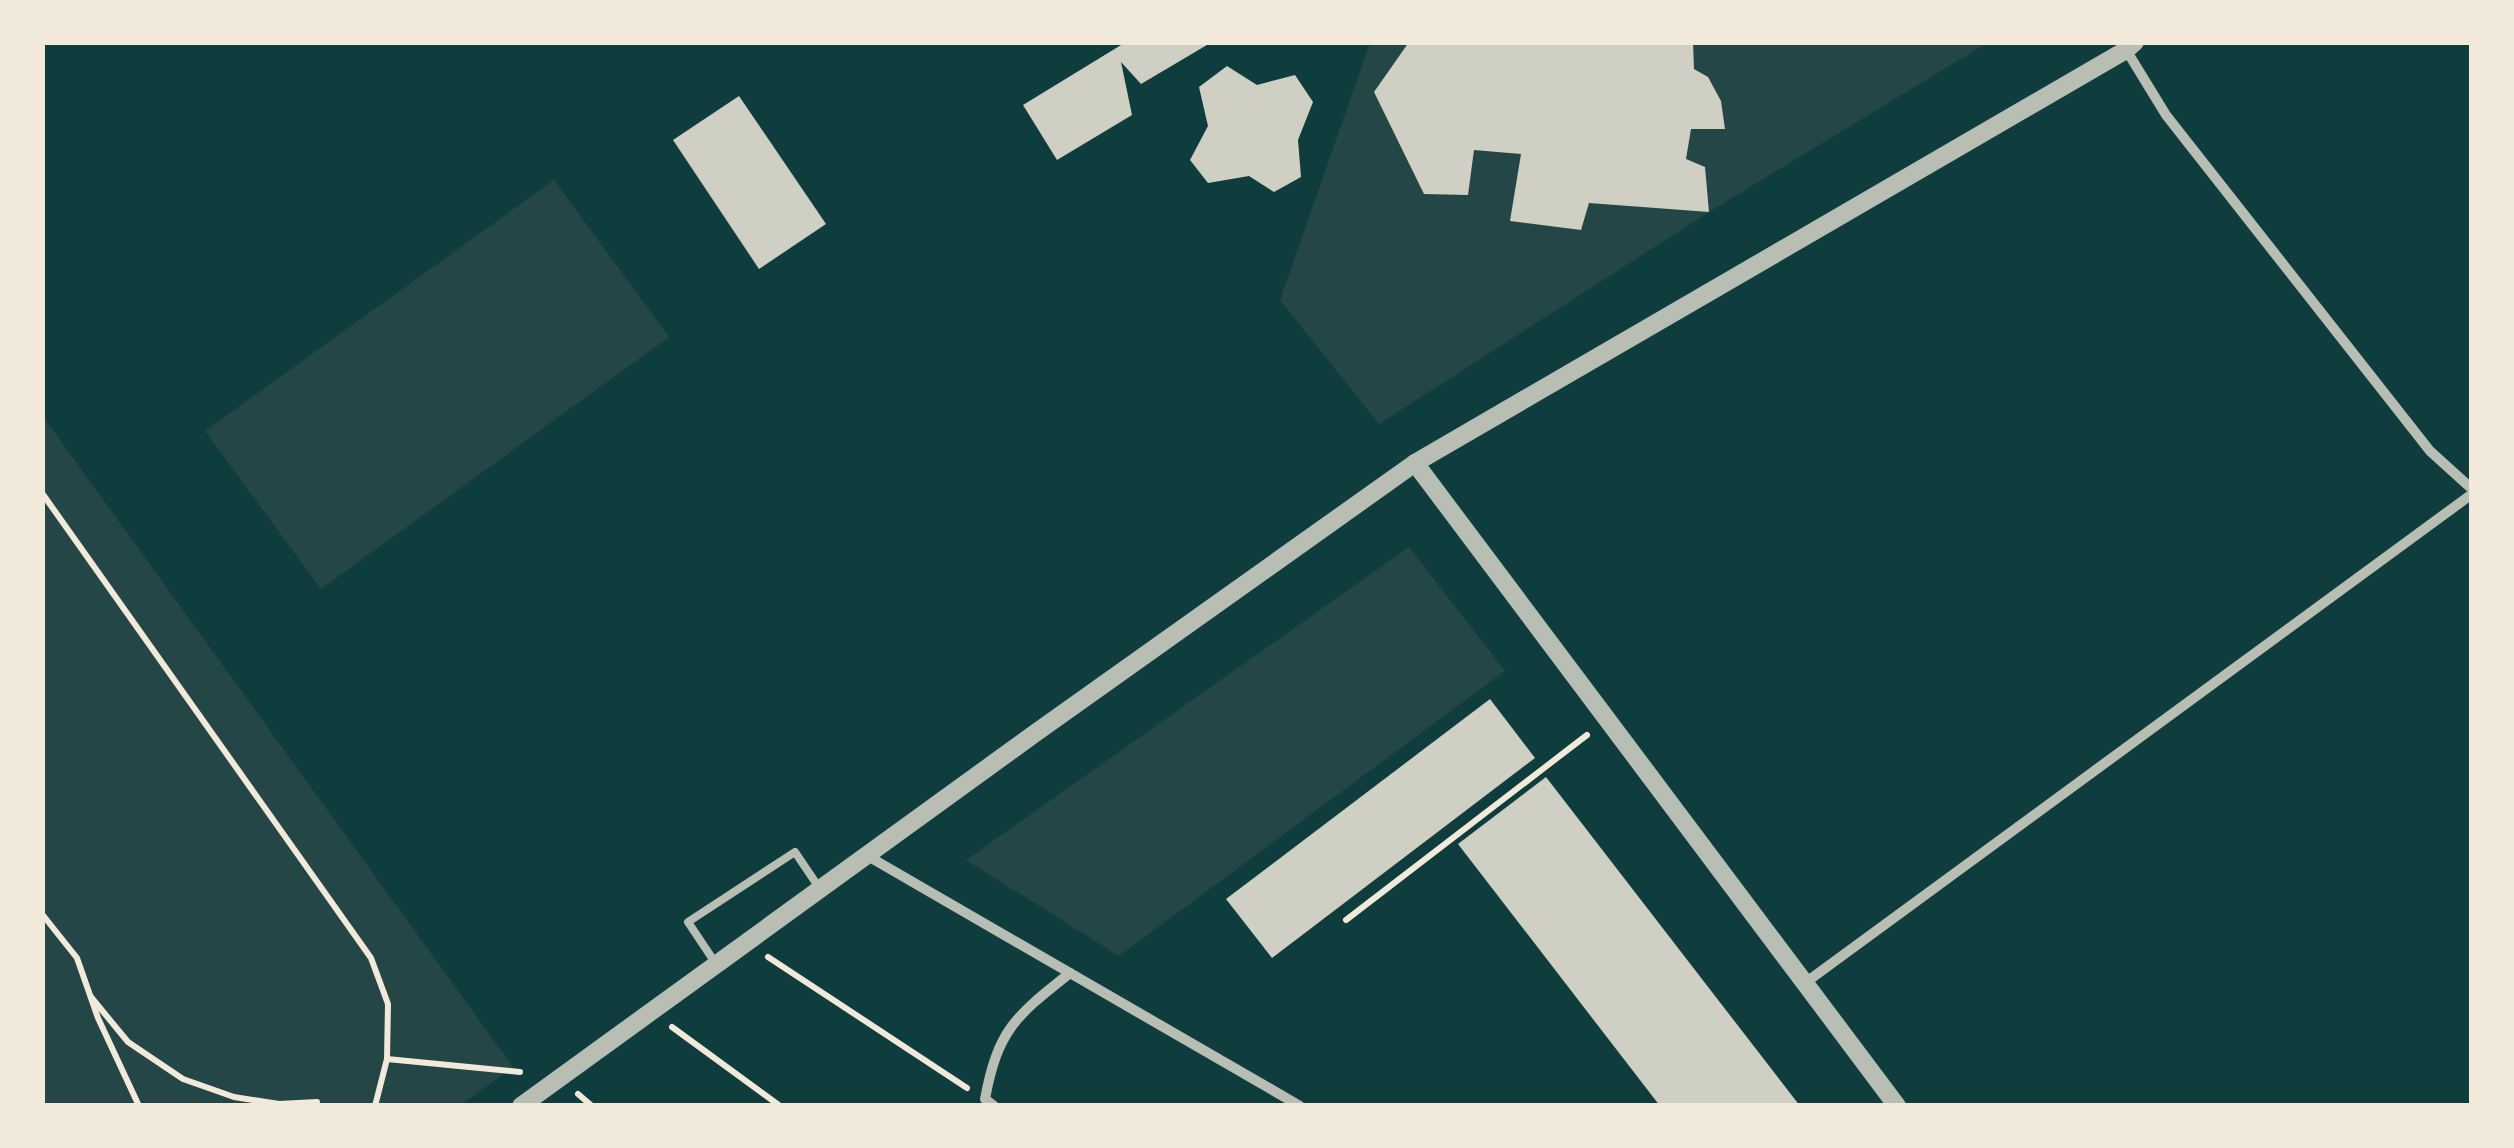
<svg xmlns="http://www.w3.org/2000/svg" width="2514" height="1148" font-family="'Exo 2',sans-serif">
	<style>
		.green { fill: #244646 }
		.building { fill: #cfcfc3 }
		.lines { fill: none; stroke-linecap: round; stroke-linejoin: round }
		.path { stroke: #f1e9da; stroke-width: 6 }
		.service { stroke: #b8beb3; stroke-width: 8 }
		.minor { stroke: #b8beb3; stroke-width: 10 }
		.tertiary { stroke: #b8beb3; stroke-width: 18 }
	</style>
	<rect width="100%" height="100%" fill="#0f3d3e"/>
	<!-- green -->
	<g class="green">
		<polygon points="1370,43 1987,43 1709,212 1379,424 1280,300"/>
		<polygon points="554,180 669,337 321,589 205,431"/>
		<polygon points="42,415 513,1067 461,1105 43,1105"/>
		<polygon points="1409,547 1505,671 1119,956 966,860"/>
	</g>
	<!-- building -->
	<g class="building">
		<polygon points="1126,42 1212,42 1141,84 1121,62 1132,115 1057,160 1023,105"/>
		<polygon points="1409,42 1693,42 1694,69 1708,77 1721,101 1725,129 1691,129 1686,159 1705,167 1709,212 1589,203 1581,230 1510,221 1521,154 1474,150 1468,195 1424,194 1374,92"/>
		<polygon points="1227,66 1257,85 1295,75 1313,102 1298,140 1301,177 1274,192 1249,176 1208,183 1190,160 1208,126 1199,87"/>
		<polygon points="739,96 826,224 759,269 673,140"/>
		<polygon points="1490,699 1535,758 1272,958 1226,899"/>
		<polygon points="1546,777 1800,1106 1660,1106 1458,844"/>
	</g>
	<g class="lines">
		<!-- path -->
		<g class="path">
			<polyline points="42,493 371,958 388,1004 387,1059 375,1106"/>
			<polyline points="42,914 77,958 98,1018 139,1106"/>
			<polyline points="1346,920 1587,735"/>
			<polyline points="768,957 967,1088"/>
			<polyline points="91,997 128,1042 183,1079 234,1097 279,1104 317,1102"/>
			<polyline points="672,1027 780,1106"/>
			<polyline points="387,1059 520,1072"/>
			<polyline points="578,1094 592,1106"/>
		</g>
		<!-- service -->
		<polyline class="service" points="716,964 688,922 795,852 820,889"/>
		<!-- minor -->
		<g class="minor">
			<polyline points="2125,48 2166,115 2430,451 2472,489"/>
			<polyline points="866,855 1300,1106"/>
			<polyline points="1805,983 2472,494"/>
			<path d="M994,1106l-9,-7c13,-70 31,-83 85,-126"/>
		</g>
		<!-- tertiary -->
		<g class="tertiary">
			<polyline points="1415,463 1897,1106"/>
			<polyline points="521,1106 1034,734 1415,463 2126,50 2135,42"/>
		</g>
	</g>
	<!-- border -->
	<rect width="2514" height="1148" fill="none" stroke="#f1e9da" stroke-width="90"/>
</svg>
